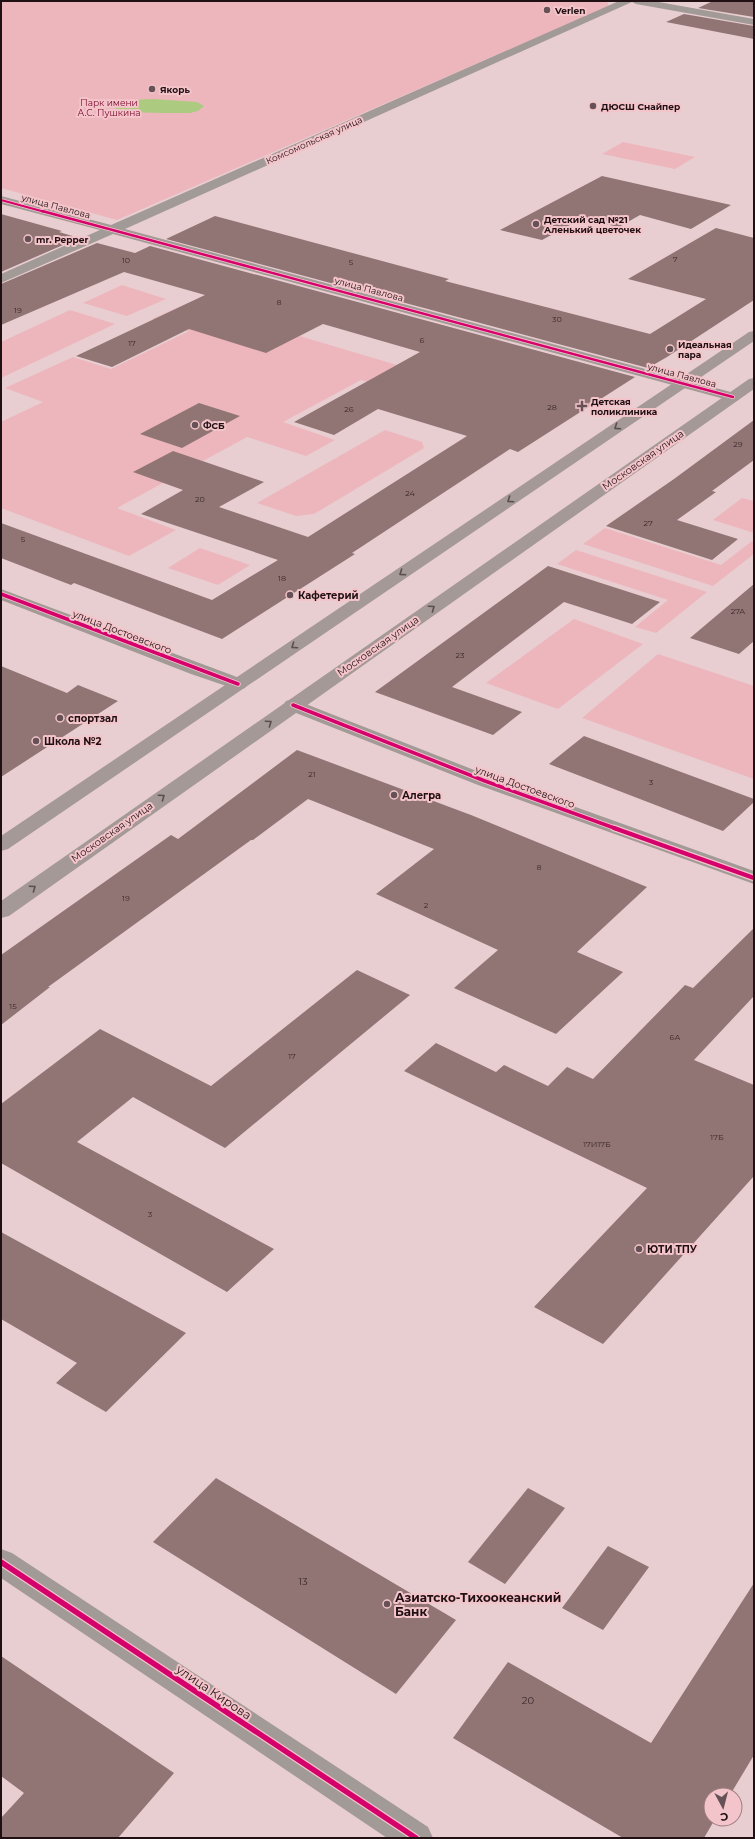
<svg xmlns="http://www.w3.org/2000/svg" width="755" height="1839" font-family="Montserrat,sans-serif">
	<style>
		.green { fill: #edb6bd }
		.water { fill: #acca80 }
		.building { fill: #917574 }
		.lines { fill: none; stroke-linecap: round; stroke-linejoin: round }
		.tertiary { fill: #a29a96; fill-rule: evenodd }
		.secondary { fill: #a49996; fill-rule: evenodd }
		.cycleway-far4-casing { stroke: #f3c4c9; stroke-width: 3.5 }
		.cycleway-far3-casing { stroke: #f3c4c9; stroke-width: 4 }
		.cycleway-far2-casing { stroke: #f3c4c9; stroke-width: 5.5 }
		.cycleway-far1-casing { stroke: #f3c4c9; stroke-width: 7 }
		.cycleway-casing { stroke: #f3c4c9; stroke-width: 8 }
		.cycleway-far4 { stroke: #d6006c; stroke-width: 2 }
		.cycleway-far3 { stroke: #d6006c; stroke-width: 2.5 }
		.cycleway-far2 { stroke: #d6006c; stroke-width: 3.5 }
		.cycleway-far1 { stroke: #d6006c; stroke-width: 4.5 }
		.cycleway { stroke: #d6006c; stroke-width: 5.5 }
		.oneway { stroke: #5b4e4e }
		.poi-dot { fill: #665256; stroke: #f3c4c9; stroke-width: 1.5 }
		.labels { text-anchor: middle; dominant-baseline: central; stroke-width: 4; stroke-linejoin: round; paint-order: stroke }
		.number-label { font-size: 8px; fill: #3c292b }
		.far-poi-label { font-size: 9px; font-weight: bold; fill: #201013; stroke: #f3c4c9; text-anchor: start }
		.far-park-label { font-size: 9px; fill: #79072d; stroke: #f3c4c9 }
		.far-street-label { font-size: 9px; fill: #201013; stroke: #f3c4c9 }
		.street-label { font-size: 10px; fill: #201013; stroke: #f3c4c9 }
		.poi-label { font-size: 10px; font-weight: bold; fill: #201013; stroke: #f3c4c9; text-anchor: start }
		.near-number-label { font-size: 10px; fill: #3c292b }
		.near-poi-label { font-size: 12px; font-weight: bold; fill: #201013; stroke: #f3c4c9; text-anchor: start }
		.near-street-label { font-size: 12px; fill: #201013; stroke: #f3c4c9 }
	</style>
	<rect width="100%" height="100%" fill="#e8ced1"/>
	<!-- green -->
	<g class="green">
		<polygon points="1,1 607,1 609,6 117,220 1,188"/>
		<polygon points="623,142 695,157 675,169 602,154"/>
		<polygon points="122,285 166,299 127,316 83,303"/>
		<polygon points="188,303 444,379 414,396 361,380 283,422 335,440 306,456 247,437 117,508 176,530 129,556 1,508 1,422 43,402 5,388 73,357 111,369 189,331 152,319"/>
		<polygon points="70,310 115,324 1,378 1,342"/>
		<polygon points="385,430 422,442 424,448 314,514 296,516 257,503"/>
		<polygon points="742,498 754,501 754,533 713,520"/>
		<polygon points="605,528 721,565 752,541 754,542 754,554 713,586 583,544"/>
		<polygon points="200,548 250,565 218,585 168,568"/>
		<polygon points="576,550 707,592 656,633 635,627 668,600 557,564"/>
		<polygon points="574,619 643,644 558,709 486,683"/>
		<polygon points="658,654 754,686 754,779 582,718"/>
	</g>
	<!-- water -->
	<polygon class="water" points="154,99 197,102 204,106 198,111 190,113 165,113 123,112 113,107 114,104 129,100"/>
	<!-- building -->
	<g class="building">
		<polygon points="713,1 754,1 754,17 698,8"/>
		<polygon points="684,14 754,26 754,39 666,22"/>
		<polygon points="602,176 731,205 691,229 640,215 619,227 581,219 542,240 500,230"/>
		<polygon points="1,214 62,231 59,232 79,238 1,272"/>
		<polygon points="215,216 449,279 445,281 650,334 706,299 628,279 716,228 754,238 754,300 667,357 648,368 166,239"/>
		<polygon points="97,243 135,253 150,246 635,377 518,452 510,449 352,553 355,554 222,639 74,583 71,585 1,558 1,523 212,600 278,560 141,514 183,490 133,472 173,451 264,482 219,507 308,537 467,436 378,409 334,435 294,422 420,352 323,324 266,353 189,329 112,367 76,356 205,295 124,272 1,325 1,284"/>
		<polygon points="199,403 240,416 182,448 140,434"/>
		<polygon points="754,420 754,460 712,491 716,492 677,520 738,539 712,560 606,526 674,479"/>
		<polygon points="548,566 660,602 632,624 564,602 452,687 522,712 493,735 375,692"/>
		<polygon points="754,584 754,641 739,654 690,638"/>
		<polygon points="1,666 67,693 78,685 118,701 1,777"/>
		<polygon points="584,736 754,799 754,802 723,831 549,764"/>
		<polygon points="297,750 471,815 647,887 577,952 623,972 556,1034 454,988 498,950 376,894 434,849 308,799 253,840 251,840 48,987 50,987 1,1025 1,955 171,835 178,839"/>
		<polygon points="754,928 754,996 694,1060 754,1085 754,1176 603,1344 534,1307 647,1188 404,1071 436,1043 496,1072 504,1065 548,1086 567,1067 593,1079 685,985 693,988"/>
		<polygon points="357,970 410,995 225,1148 133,1097 77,1142 274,1249 227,1292 1,1163 1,1104 100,1029 211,1086"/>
		<polygon points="1,1232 186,1333 106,1412 56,1383 77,1363 1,1319"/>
		<polygon points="216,1478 456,1620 396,1694 153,1542"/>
		<polygon points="528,1488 565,1508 505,1584 468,1562"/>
		<polygon points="608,1546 649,1567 603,1630 562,1608"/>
		<polygon points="754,1583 754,1755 730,1795 711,1795 711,1819 715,1819 704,1838 623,1838 453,1738 508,1662 651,1743"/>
		<polygon points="1,1656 174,1773 118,1838 1,1838 1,1818 24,1793 1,1776"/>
	</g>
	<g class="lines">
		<!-- tertiary -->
		<g class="tertiary">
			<polygon points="619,1 653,1 754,19 754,25 636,4 632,2 125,229 738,394 741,397 738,400 733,402 728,400 113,234 1,283 1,274 100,230 1,204 1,196 111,225"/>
			<polygon points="1,589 245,680 247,684 245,688 238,690 191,674 1,600"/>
			<polygon points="293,699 492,777 754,871 754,884 478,785 286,709 283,705 286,701"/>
			<polygon points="1,1549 12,1553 428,1827 433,1838 387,1838 1,1578"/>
		</g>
		<!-- secondary -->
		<g class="secondary">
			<polygon points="754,331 754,341 8,849 1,851 1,836 749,332"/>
			<polygon points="754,378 754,389 9,916 1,918 1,901 749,379"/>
		</g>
		<!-- cycleway-far4 casing -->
		<g class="cycleway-far4-casing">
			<polyline id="cycleway-far4" points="1,200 45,212"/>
		</g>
		<!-- cycleway-far3 casing -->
		<g class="cycleway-far3-casing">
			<polyline id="cycleway-far3" points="42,211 733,397"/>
		</g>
		<!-- cycleway-far2 casing -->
		<g class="cycleway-far2-casing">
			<g id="cycleway-far2">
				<polyline points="1,594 238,684"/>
				<polyline points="293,705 485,781 617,829"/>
			</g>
		</g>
		<!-- cycleway-far1 casing -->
		<g class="cycleway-far1-casing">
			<polyline id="cycleway-far1" points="614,828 754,878"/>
		</g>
		<!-- cycleway casing -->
		<g class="cycleway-casing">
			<polyline id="cycleway" points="1,1562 416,1838"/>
		</g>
		<!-- cycleway-far4 -->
		<use href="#cycleway-far4" class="cycleway-far4"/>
		<!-- cycleway-far3 -->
		<use href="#cycleway-far3" class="cycleway-far3"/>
		<!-- cycleway-far2 -->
		<use href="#cycleway-far2" class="cycleway-far2"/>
		<!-- cycleway-far1 -->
		<use href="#cycleway-far1" class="cycleway-far1"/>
		<!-- cycleway -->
		<use href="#cycleway" class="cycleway"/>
	</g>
	<!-- one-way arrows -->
	<defs><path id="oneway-chevron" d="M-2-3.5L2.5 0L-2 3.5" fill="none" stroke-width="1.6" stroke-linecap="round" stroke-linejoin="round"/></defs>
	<g class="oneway">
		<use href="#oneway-chevron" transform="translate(617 427) rotate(146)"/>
		<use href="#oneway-chevron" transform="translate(510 500) rotate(146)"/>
		<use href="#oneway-chevron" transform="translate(402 573) rotate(146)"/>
		<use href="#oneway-chevron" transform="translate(432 608) rotate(-35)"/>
		<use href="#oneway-chevron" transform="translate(294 646) rotate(146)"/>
		<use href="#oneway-chevron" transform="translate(269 723) rotate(-35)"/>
		<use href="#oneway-chevron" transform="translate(162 797) rotate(-35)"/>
		<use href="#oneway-chevron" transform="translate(33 888) rotate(-35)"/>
	</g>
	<!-- markers -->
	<g class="poi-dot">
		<circle cx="547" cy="10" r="4"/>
		<circle cx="152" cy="89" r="4"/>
		<circle cx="593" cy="106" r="4"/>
		<circle cx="536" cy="224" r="4"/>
		<circle cx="28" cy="239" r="4"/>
		<circle cx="670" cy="349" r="4"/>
		<path d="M580 400h4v4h4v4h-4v4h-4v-4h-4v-4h4z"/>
		<circle cx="195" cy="425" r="4"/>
		<circle cx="290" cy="595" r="4"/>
		<circle cx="60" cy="718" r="4"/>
		<circle cx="36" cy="741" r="4"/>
		<circle cx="394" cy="795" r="4"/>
		<circle cx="639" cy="1249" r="4"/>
		<circle cx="387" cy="1604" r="4"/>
	</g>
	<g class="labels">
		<!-- number labels -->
		<g class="number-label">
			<text x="675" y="259">7</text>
			<text x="126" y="260">10</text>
			<text x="351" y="262">5</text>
			<text x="279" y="302">8</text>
			<text x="18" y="310">19</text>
			<text x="557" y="319">30</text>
			<text x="422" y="340">6</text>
			<text x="132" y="343">17</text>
			<text x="552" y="407">28</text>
			<text x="349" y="409">26</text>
			<text x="738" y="444">29</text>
			<text x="410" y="493">24</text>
			<text x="200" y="499">20</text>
			<text x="648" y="523">27</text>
			<text x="23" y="539">5</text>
			<text x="282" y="578">18</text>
			<text x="738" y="611">27А</text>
			<text x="460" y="655">23</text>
			<text x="312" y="774">21</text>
			<text x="651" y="782">3</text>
			<text x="539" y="867">8</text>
			<text x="126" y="898">19</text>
			<text x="426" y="905">2</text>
			<text x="13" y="1006">15</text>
			<text x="675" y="1037">6А</text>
			<text x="292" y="1056">17</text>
			<text x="717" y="1137">17Б</text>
			<text x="597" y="1144">17И17Б</text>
			<text x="150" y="1214">3</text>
		</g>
		<!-- far-poi labels -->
		<g class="far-poi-label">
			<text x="555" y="10">Verlen</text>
			<text x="160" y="89">Якорь</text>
			<text x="601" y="106">ДЮСШ Снайпер</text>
			<text x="544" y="219">Детский сад №21<tspan x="544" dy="10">Аленький цветочек</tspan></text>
			<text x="36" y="239">mr. Pepper</text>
			<text x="678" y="344">Идеальная<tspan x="678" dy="10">пара</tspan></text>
			<text x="591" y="401">Детская<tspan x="591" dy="10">поликлиника</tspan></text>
			<text x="203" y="425">ФСБ</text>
		</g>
		<!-- far-park labels -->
		<g class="far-park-label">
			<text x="109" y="102">Парк имени<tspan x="109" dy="10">А.С. Пушкина</tspan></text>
		</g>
		<!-- far-street labels -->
		<g class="far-street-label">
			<text transform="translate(314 140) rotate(-24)">Комсомольская улица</text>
			<text transform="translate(56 206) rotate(15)">улица Павлова</text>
			<text transform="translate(369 289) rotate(15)">улица Павлова</text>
			<text transform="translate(682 375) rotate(15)">улица Павлова</text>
		</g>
		<!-- street labels -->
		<g class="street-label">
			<text transform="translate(643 460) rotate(-35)">Московская улица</text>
			<text transform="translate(122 632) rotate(21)">улица Достоевского</text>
			<text transform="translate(378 646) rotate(-35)">Московская улица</text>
			<text transform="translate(525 787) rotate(20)">улица Достоевского</text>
			<text transform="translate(112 832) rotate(-35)">Московская улица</text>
		</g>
		<!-- poi labels -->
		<g class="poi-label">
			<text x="298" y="595">Кафетерий</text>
			<text x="68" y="718">спортзал</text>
			<text x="44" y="741">Школа №2</text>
			<text x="402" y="795">Алегра</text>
			<text x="647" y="1249">ЮТИ ТПУ</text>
		</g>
		<!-- near-number labels -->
		<g class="near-number-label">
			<text x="303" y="1581">13</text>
			<text x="528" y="1700">20</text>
		</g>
		<!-- near-poi labels -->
		<g class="near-poi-label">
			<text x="395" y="1597">Азиатско-Тихоокеанский<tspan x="395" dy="14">Банк</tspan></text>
		</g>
		<!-- near-street labels -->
		<g class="near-street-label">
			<text transform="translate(214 1692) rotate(34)">улица Кирова</text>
		</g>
	</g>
	<!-- border -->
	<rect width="755" height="1839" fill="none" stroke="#201013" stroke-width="4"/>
	<!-- north arrow -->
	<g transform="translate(723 1807) rotate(173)"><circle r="19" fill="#f3c4c9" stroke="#9f7c80"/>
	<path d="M0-3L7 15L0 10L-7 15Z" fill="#665256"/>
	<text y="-6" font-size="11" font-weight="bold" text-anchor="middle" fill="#201013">С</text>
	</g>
</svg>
